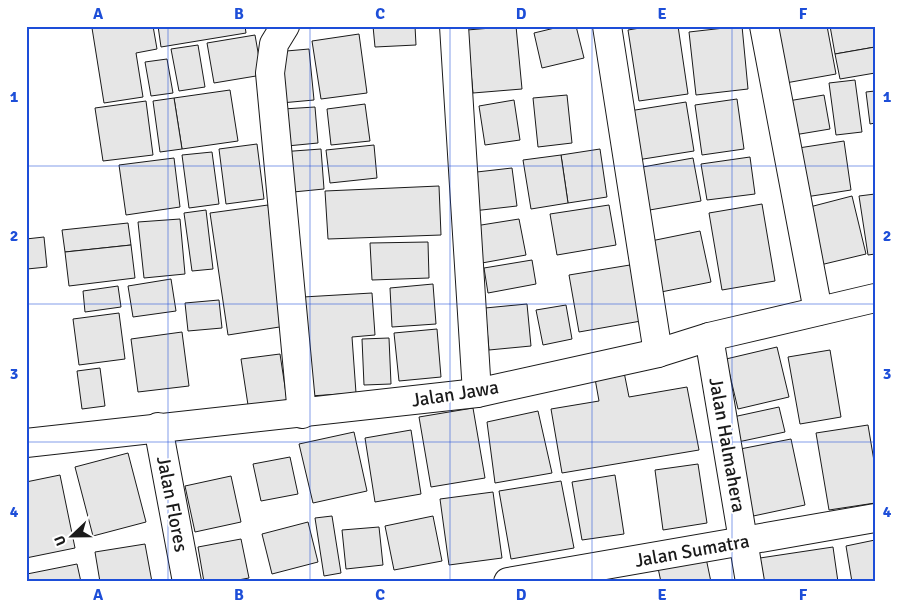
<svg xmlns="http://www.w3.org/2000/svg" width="901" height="608" font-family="Signika,sans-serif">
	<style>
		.building { fill: #e6e6e6; stroke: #1a1a1a }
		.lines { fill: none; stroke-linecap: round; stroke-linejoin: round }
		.minor-casing { stroke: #1a1a1a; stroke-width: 30 }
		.minor { stroke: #fff; stroke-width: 28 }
		.grid { fill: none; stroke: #1d4ed8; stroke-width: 1; stroke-opacity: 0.55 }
		.labels { text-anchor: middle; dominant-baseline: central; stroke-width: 4; stroke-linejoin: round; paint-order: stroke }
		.street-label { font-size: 19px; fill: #1a1a1a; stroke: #fff }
		.neatline { fill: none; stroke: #1d4ed8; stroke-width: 2 }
		.grid-label { font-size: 16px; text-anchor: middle; font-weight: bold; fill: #1d4ed8 }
	</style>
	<rect width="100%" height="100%" fill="#fff"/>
	<!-- building -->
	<g class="building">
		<polygon points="104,26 153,26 157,49 136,53 143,97 104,103 92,28"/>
		<polygon points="158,26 245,26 246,33 161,47"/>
		<polygon points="373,26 415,26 416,45 375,47"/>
		<polygon points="516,26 522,89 473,93 467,30"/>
		<polygon points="563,26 576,26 584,58 542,68 534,33"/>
		<polygon points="652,26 678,26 688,94 639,101 628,30"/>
		<polygon points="742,26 748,89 696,95 689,32"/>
		<polygon points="768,26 827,26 836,74 780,84"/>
		<polygon points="830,26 875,26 875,47 835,54"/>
		<polygon points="359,34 367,93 321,99 312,41"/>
		<polygon points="255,35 262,75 214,83 207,43"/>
		<polygon points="198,45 205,87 179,91 171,49"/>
		<polygon points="875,47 875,73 840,79 835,54"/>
		<polygon points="309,49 314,100 281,103 275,52"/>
		<polygon points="167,59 173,93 151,96 145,62"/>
		<polygon points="855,80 862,132 836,135 829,83"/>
		<polygon points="230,90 238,141 182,149 174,98"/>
		<polygon points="875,91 875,123 870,124 866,92"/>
		<polygon points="567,95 572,143 538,147 533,98"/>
		<polygon points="824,95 830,129 788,136 782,102"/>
		<polygon points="174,98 182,149 160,152 153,101"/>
		<polygon points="737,99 744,149 702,155 695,105"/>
		<polygon points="514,100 520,140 485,145 479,106"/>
		<polygon points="146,101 153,155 103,161 95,108"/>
		<polygon points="686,102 694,151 637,160 629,111"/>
		<polygon points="365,104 370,141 331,145 327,109"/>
		<polygon points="315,107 318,143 287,146 283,109"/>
		<polygon points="844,141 851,190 799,198 792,149"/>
		<polygon points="257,144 264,199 226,204 219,149"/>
		<polygon points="374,145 377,178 330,183 326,150"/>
		<polygon points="321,149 324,189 283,193 280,152"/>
		<polygon points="600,149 607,197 568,203 561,155"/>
		<polygon points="212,152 219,204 189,208 182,155"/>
		<polygon points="561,155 568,203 531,209 523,160"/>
		<polygon points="750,157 755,194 707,200 701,164"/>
		<polygon points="174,158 180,207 126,215 119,165"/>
		<polygon points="693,158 701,201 644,211 637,168"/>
		<polygon points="512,168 517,206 473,211 468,173"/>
		<polygon points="439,186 441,235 328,239 325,191"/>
		<polygon points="875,194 875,254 868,255 859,196"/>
		<polygon points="852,196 866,254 816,266 802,209"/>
		<polygon points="762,204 775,281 722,290 709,213"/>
		<polygon points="268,205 286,326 228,335 210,213"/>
		<polygon points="609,205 616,245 557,255 550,214"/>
		<polygon points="206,210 213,269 192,271 184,213"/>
		<polygon points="180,219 185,274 144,278 138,222"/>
		<polygon points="519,219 526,255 482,263 475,226"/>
		<polygon points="128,223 131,245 65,252 62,230"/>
		<polygon points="700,231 711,282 656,293 646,242"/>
		<polygon points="44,237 47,267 27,269 26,239"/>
		<polygon points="428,242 429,278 372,280 370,243"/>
		<polygon points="131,245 135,278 69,286 65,252"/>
		<polygon points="532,260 536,284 488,293 484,268"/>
		<polygon points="630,265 641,321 579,332 569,275"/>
		<polygon points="171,279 176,311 133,317 128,286"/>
		<polygon points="433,284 436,324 392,327 390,288"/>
		<polygon points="118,286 121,307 85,312 83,291"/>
		<polygon points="372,293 375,335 352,337 356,393 310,396 303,297"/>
		<polygon points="219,300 222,328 188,331 185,303"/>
		<polygon points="527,304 531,346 489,350 485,308"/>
		<polygon points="566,305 572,339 543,345 536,310"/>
		<polygon points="119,313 125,359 79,365 73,319"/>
		<polygon points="437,329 441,377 399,381 394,333"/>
		<polygon points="182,332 189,386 138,392 131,339"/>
		<polygon points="389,338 391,384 364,385 362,339"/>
		<polygon points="777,347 789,397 738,409 726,359"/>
		<polygon points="830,350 841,417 800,424 788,357"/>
		<polygon points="280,354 287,400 248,405 241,359"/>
		<polygon points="623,367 629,397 687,387 699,450 562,473 551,409 599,401 594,373"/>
		<polygon points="100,368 105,406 82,409 77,371"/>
		<polygon points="779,407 785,432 738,442 733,417"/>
		<polygon points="473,408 485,478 431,487 419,417"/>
		<polygon points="538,411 552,473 495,483 487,422"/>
		<polygon points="868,425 875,467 875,503 829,510 816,433"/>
		<polygon points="411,430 421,494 375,502 365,438"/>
		<polygon points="354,432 367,491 313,503 299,444"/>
		<polygon points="791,439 805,505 744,518 730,451"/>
		<polygon points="128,453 146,522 93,536 75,467"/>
		<polygon points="290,457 298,494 261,501 253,464"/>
		<polygon points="698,464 707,523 663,530 655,470"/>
		<polygon points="60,475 75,548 26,558 26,482"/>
		<polygon points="615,475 624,534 582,540 572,482"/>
		<polygon points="231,476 241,522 195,532 185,486"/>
		<polygon points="561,481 574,548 511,559 499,491"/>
		<polygon points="493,492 502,558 449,565 440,499"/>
		<polygon points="332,516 341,573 324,576 315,518"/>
		<polygon points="433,516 442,561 394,570 385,526"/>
		<polygon points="308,522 318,562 272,574 262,534"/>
		<polygon points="379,527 383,565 346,569 342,530"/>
		<polygon points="241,539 249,578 227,582 204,582 198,547"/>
		<polygon points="875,540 875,582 852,582 846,546"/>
		<polygon points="145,544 152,582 100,582 95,552"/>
		<polygon points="833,547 838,582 764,582 760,558"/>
		<polygon points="706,558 711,582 661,582 658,568"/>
		<polygon points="77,564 81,582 29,582 27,574"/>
	</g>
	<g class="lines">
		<!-- minor casing -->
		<g class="minor-casing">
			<g id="minor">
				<polyline points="285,26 274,44 270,73 302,414"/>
				<polyline points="454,26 477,393"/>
				<polyline points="607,26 658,353"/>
				<polyline points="764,26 818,311"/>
				<polyline points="709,337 750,582"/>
				<polyline points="158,427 187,582"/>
				<polyline points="26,443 477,393 658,353 709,337 875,298"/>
				<polyline points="508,582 875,518"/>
			</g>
		</g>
		<!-- minor -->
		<use href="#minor" class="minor"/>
	</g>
	<!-- grid -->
	<path class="grid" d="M168,26v556M310,26v556M450,26v556M592,26v556M732,26v556M26,166h849M26,304h849M26,442h849"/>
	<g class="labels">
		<!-- street labels -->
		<g class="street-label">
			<text transform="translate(455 394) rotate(-9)">Jalan Jawa</text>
			<text transform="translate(727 445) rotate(80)">Jalan Halmahera</text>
			<text transform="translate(172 504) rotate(79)">Jalan Flores</text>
			<text transform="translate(692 551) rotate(-10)">Jalan Sumatra</text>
		</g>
	</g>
	<!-- border -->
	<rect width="901" height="608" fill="none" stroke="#ffffff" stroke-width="55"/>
	<!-- north arrow -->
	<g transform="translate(72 536) rotate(248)" stroke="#ffffff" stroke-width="4" paint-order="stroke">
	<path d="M0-4L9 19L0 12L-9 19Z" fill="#1a1a1a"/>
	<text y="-8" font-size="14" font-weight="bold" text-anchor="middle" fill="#1a1a1a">U</text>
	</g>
	<rect x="28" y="28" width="846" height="552" class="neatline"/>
	<g class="grid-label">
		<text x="98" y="19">A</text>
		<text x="239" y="19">B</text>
		<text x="380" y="19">C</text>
		<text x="521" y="19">D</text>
		<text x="662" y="19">E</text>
		<text x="803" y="19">F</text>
		<text x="14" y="102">1</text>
		<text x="887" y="102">1</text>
		<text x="14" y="241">2</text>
		<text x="887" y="241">2</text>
		<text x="14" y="379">3</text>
		<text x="887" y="379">3</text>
		<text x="14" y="517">4</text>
		<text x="887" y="517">4</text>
		<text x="98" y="600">A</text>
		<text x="239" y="600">B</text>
		<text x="380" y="600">C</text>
		<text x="521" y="600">D</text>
		<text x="662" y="600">E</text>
		<text x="803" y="600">F</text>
	</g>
</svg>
